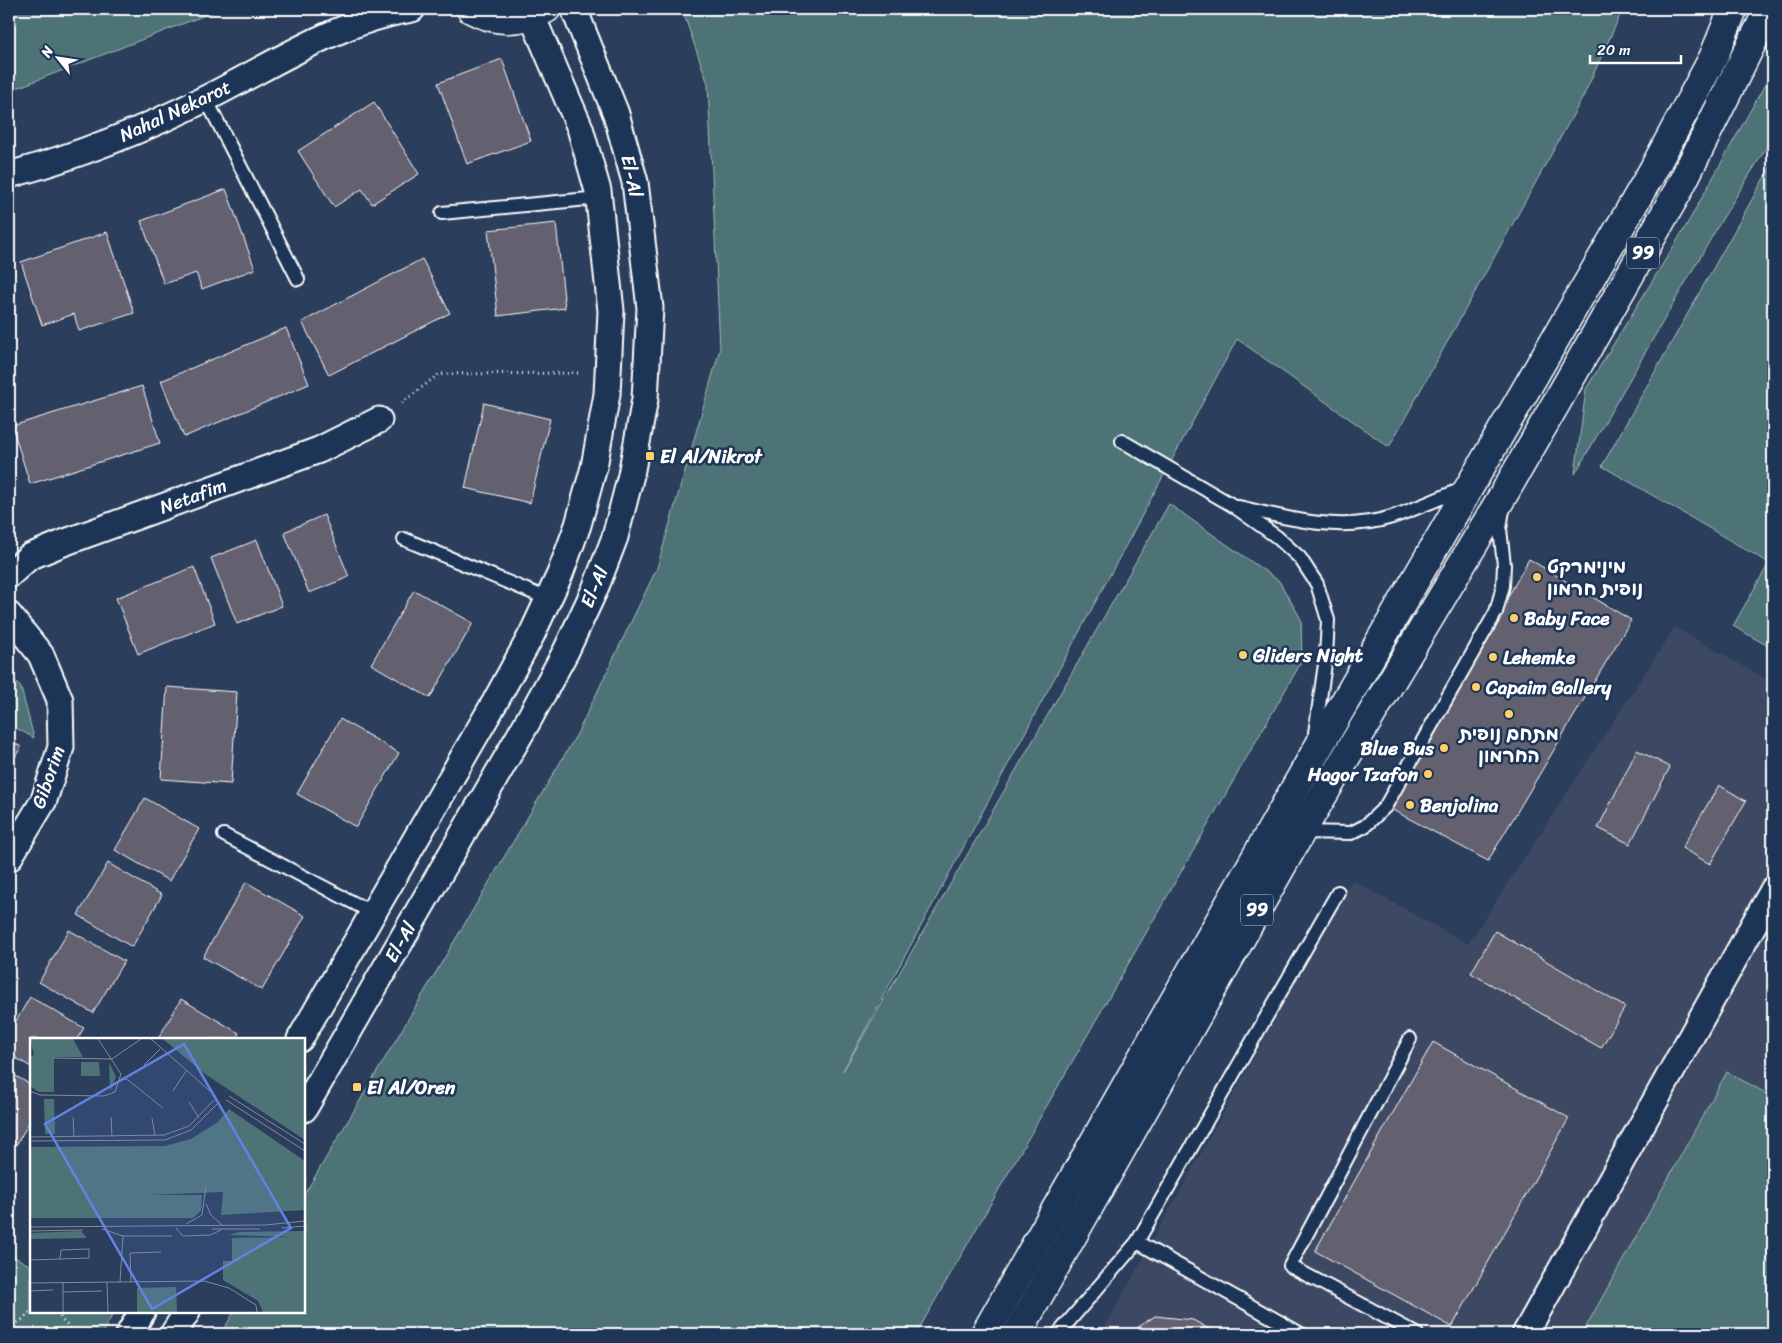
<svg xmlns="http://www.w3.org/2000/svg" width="1782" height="1343" font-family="Sriracha,'Playpen Sans Hebrew',sans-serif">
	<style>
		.built { fill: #3c4862 }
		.green { fill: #4d7376; stroke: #a6b9ba }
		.building { fill: #63606f; stroke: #fff }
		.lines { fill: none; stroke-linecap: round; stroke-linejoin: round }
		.lane-casing { stroke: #fff; stroke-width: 16 }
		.street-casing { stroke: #fff; stroke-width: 29 }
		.secondary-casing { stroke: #fff; stroke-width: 31 }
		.highway-casing { stroke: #fff; stroke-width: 31 }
		.path { stroke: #fff; stroke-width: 3; stroke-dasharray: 1 4; stroke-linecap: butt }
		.lane { stroke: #1d3557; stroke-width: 12 }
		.street { stroke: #1d3557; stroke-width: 25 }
		.secondary { stroke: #1d3557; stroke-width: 28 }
		.highway { stroke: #1d3557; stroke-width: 28 }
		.poi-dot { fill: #ffd166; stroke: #1d3557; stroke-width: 2 }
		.labels { text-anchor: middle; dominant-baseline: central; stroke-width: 5; stroke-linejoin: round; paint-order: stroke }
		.shield { fill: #1d3557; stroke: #bbc2cd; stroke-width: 1 }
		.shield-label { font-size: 18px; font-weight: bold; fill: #fff }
		.street-label { font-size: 19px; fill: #fff; stroke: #1d3557 }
		.poi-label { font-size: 19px; font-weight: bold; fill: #fff; stroke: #1d3557; text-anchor: start }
		.inset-road { fill: none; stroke: #808b9d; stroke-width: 1 }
		.view { fill: #6183e4; fill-opacity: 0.15; stroke: #6183e4; stroke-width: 2.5 }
		.inset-edge { fill: none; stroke: #fff; stroke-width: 2.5 }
	</style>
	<rect width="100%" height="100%" fill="#2b3e5c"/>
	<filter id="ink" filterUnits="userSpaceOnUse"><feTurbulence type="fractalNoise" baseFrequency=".02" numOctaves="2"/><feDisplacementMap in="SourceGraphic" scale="10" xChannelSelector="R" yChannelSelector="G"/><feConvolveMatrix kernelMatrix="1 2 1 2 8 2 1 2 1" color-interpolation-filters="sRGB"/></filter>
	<g filter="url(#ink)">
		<!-- built -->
		<polygon class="built" points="1675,627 1773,683 1773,1334 1101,1334 1352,880 1468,944"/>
		<!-- green -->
		<g class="green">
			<polygon points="9,9 221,9 9,91"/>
			<polygon points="682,9 1623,9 1583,97 1389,447 1237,339 843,1071 1169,504 1279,581 1301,619 1302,661 916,1334 221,1334 234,1312 304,1312 304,1195 577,734 657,568 720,349 708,84"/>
			<polygon points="1773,70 1773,137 1721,221 1575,474 1586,389 1686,226"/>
			<polygon points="1773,162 1773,649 1733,626 1769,563 1602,466"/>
			<polygon points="9,673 21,688 34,738 9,724"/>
			<polygon points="1727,1072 1773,1097 1773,1334 1582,1334"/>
			<polygon points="9,1254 31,1266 31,1312 114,1312 102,1334 9,1334"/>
		</g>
		<!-- building -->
		<g class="building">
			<polygon points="502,59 531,141 467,164 438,83"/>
			<polygon points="374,102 419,174 372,204 362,189 334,207 298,151"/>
			<polygon points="226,189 255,269 202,289 196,273 164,284 141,221"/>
			<polygon points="556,223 565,308 498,316 488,230"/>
			<polygon points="107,232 134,313 79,331 74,314 42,325 21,262"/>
			<polygon points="422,259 450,313 329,375 302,322"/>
			<polygon points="286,328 309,384 184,437 161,381"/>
			<polygon points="142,386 160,443 30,484 12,426"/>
			<polygon points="484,403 550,419 530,503 465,488"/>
			<polygon points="324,515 349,577 309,593 284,532"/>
			<polygon points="257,540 282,606 237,624 211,558"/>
			<polygon points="1529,559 1631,620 1488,861 1391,809"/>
			<polygon points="194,567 215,623 138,654 116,598"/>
			<polygon points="414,590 473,623 430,698 371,664"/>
			<polygon points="167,687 237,692 231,784 161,779"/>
			<polygon points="340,719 399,753 356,827 297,794"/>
			<polygon points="9,740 21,747 9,767"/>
			<polygon points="1637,750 1670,767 1630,844 1598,828"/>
			<polygon points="1719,785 1746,801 1710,864 1682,848"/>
			<polygon points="145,798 199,829 169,881 115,850"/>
			<polygon points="108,863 162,895 132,947 78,915"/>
			<polygon points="246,882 305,916 262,990 203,957"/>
			<polygon points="69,930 124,961 93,1013 39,982"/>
			<polygon points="1495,931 1625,1007 1601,1048 1471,973"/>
			<polygon points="30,997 84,1028 77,1039 31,1039 31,1067 9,1054 9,1033"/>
			<polygon points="181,999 239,1033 236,1039 158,1039"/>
			<polygon points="1433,1042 1569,1118 1452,1327 1315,1251"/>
			<polygon points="9,1072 31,1085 31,1119 16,1145 9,1141"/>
			<polygon points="1155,1316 1193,1320 1218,1334 1128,1334"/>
		</g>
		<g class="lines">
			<!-- lane casing -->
			<g class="lane-casing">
				<g id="lane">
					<polyline points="206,99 298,279"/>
					<polyline points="442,213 599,198"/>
					<polyline points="1122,441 1232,505 1277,537 1300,558 1317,584 1328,620 1326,657 1314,740"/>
					<path d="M1239,507c51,12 101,26 153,10 24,-8 48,-19 72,-29"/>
					<polyline points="404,539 548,599"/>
					<polyline points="1301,832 1351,833 1365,826 1385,807 1496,612 1503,586 1504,565 1500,529 1503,509"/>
					<polyline points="224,835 373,913"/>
					<polyline points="1410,1039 1290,1266 1417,1334"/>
					<polyline points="1137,1242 1301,1334"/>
					<polyline points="1058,1334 1137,1242 1338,892"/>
				</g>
			</g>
			<!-- street casing -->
			<g class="street-casing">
				<g id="street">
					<path d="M9,175c68,-19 135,-45 198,-77 66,-33 130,-77 205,-89"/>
					<polyline points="9,575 29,557 63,543 319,450 379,420"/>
					<polyline points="9,615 41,655 60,700 61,747 44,800 9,858"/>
					<polyline points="300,1039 495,702 532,634 560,574 578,525 594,467 607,394 611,311 598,191 580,128 532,16"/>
					<polyline points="304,1109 528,721 566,651 595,589 615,537 631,475 645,399 650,308 635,182 616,114 574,9"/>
					<polyline points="129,1334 142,1312"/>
					<polyline points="173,1334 187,1312"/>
					<polyline points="1525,1334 1773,890"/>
				</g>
			</g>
			<!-- secondary casing -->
			<g class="secondary-casing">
				<path id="secondary" d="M471,9c26,14 49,13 75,0"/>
			</g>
			<!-- highway casing -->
			<g class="highway-casing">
				<g id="highway">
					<polyline points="985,1334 1311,760 1652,172 1713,58 1733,9"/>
					<polyline points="1017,1334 1301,832 1505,492 1677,193 1769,9"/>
				</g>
			</g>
			<!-- path -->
			<g class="path">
				<polyline points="402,403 439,374 580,373"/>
				<polyline points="59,1312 61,1319 76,1334"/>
				<polyline points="9,1328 23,1319 31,1311"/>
			</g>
			<!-- lane -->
			<use href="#lane" class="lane"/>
			<!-- street -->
			<use href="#street" class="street"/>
			<!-- secondary -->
			<use href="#secondary" class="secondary"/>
			<!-- highway -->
			<use href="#highway" class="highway"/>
		</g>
	</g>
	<!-- markers -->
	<g class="poi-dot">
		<rect x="645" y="451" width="10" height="10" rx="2.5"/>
		<circle cx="1537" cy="577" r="5"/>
		<circle cx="1514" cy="618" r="5"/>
		<circle cx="1243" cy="655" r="5"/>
		<circle cx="1493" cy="657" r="5"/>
		<circle cx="1476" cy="687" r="5"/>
		<circle cx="1509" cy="714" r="5"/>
		<circle cx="1444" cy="748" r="5"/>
		<circle cx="1428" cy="774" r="5"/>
		<circle cx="1410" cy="805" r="5"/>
		<rect x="352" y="1082" width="10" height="10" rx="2.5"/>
	</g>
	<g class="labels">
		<!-- shield labels -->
		<g class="shield">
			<rect x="1627" y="237.5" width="32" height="31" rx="4"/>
			<rect x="1241" y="894.5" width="32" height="31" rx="4"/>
		</g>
		<g class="shield-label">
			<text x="1643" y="253">99</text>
			<text x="1257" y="910">99</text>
		</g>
		<!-- street labels -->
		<g class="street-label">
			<text transform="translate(175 111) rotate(-25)">Nahal Nekarot</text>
			<text transform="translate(632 176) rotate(78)">El-Al</text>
			<text transform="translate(193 496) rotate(-20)">Netafim</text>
			<text transform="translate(594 587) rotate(-67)">El-Al</text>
			<text transform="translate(48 777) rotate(-71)">Giborim</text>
			<text transform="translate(400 942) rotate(-60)">El-Al</text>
		</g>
		<!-- poi labels -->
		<g class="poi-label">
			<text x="660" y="456">El Al/Nikrot</text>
			<text x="1547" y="566">מינימרקט<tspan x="1547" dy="22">נופית חרמון</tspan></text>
			<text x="1524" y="618">Baby Face</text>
			<text x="1253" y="655">Gliders Night</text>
			<text x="1503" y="657">Lehemke</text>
			<text x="1486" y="687">Capaim Gallery</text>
			<text x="1509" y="733" text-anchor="middle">מתחם נופית<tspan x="1509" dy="22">החרמון</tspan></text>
			<text x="1434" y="748" text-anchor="end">Blue Bus</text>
			<text x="1418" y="774" text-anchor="end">Hagor Tzafon</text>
			<text x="1420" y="805">Benjolina</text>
			<text x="367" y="1087">El Al/Oren</text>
		</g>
	</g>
	<!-- overview -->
	<g transform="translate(30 1038)">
		<rect width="275" height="275" fill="#2b3e5c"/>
		<path d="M0,1h43l10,18h-29v35h-15l-9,-6v-30l4,-1zM133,1h142v101l-100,-66zM51,24h18l1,14h-19zM79,24l7,15 -6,14zM14,61h10l1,35h-10zM199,71l76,52v49l-84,5 2,-23 -74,3h53l-1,16 -8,7h-163v-71l135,-1 26,-7 27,-17zM51,193l6,7 -57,1v-6zM275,193v81h-42l-5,-11 -35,-21v-19h9v-23l61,-1 -64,-2 10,-3zM146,249l1,25h-40v-24z" fill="#4d7376"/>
		<path class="inset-road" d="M121,1l60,53M23,20l59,1M82,21l29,-20M114,27l16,-16M91,40l7,2 35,28M0,53l10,4 64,1 11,-4 6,-18 -23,-35M143,53l13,-20M199,58l76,48M196,62l79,51M159,64l10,16M43,79l1,20M81,79l1,20M122,80l3,18M0,99l134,-2 25,-9 25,-26M0,103l135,-1 26,-10 28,-28M176,166l5,11 11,10M156,186l16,-9 4,-29M0,189l235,-2 40,-4M146,190l7,8 27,-1 11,-5M252,190l23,-2M72,191l21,7h49M182,191h48M0,193l53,-1M0,222l30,-1 29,-1v-9l-28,1 -1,9M77,244l1,30M90,244l3,-46M101,244l-1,-29 31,-1M0,245l174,-2 25,7 27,17 1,7M33,245v29M0,253l23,-1M33,254l39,-1"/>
		<path class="view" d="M154,6l107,184 -139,81 -107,-185z"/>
		<rect width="275" height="275" class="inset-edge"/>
	</g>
	<!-- margin -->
	<rect width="1782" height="1343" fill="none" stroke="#1d3557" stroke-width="30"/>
	<rect x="15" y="15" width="1752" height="1313" fill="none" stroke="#fff" stroke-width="2" filter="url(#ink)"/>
	<!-- north arrow -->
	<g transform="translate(58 58) rotate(300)" stroke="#1d3557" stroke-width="4" paint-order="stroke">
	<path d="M0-4L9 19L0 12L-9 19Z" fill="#ffffff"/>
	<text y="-8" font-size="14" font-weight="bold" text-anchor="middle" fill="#ffffff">N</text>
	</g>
	<!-- scale -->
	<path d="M1590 55v8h91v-8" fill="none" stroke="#ffffff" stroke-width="2.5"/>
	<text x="1597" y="55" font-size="15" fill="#ffffff" stroke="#1d3557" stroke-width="4" paint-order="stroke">20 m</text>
</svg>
